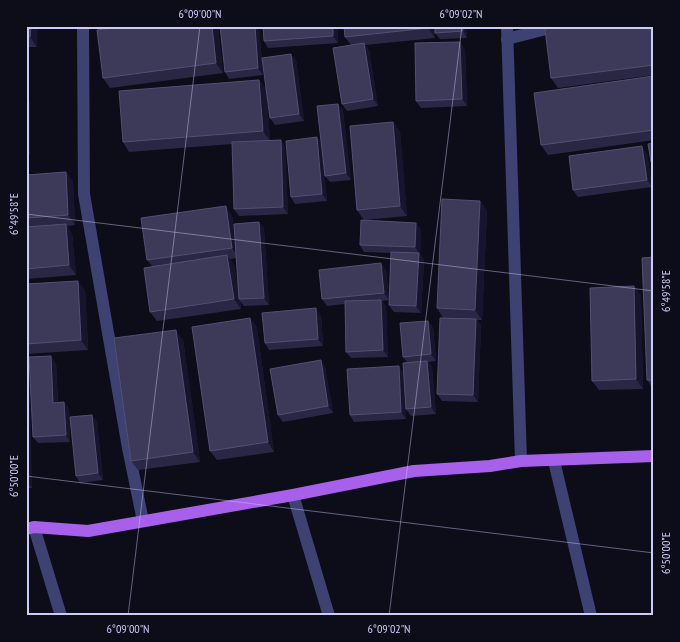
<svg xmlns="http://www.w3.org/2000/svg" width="680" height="642" font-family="'PT Sans Narrow',sans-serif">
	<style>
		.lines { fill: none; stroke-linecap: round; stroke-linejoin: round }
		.minor { stroke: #3d4273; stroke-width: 12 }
		.major { stroke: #a760ea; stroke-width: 12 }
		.wall { fill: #2a2745; fill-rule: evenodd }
		.shaded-wall { fill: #17152c }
		.building { fill: #3c3959; stroke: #525072 }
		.ticks { fill: none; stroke: #ccccf8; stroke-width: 1; stroke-opacity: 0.45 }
		.neatline { fill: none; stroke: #ccccf8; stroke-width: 2 }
		.ticks-label { font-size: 12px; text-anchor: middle; fill: #ccccf8 }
	</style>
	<rect width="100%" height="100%" fill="#0d0d19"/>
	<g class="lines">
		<!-- minor -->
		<g class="minor">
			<polyline points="83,26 84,194 128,448 143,521"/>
			<polyline points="507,26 521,461"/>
			<polyline points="507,39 558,26"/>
			<polyline points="554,461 591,616"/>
			<polyline points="293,495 329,616"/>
			<polyline points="34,527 61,616"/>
		</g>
		<!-- major -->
		<polyline class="major" points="26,529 34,527 88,531 293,495 414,471 490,466 521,461 654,456"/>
	</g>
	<!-- wall -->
	<g class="wall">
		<polygon points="26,26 37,47 26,47"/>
		<polygon points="127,26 218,26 223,73 110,88 103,78"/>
		<polygon points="263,26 337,26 338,43 268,48 264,41"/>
		<polygon points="434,26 435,38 365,45 369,50 378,106 347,111 342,104 351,45 345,37"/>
		<polygon points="467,26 467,38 440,39 435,33"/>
		<polygon points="654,26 654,75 558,88 551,78"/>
		<polygon points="259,27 263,75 229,79 225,72"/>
		<polygon points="465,49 467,106 421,108 416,101"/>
		<polygon points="296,60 304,121 275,125 270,118"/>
		<polygon points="654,76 654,140 548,155 541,145"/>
		<polygon points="259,80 266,89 270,141 281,140 285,147 288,214 239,216 234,209 232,144 129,152 123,142"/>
		<polygon points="26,98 30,103 30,154 26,154"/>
		<polygon points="338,104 343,111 351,180 330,182 325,176 324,173 327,201 295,204 291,197 321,143"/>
		<polygon points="393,122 400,132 407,216 364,220 357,210"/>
		<polygon points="647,153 652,187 578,197 573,190"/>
		<polygon points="66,172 73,182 75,225 67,226 72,234 76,275 26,279 26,175"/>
		<polygon points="487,210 482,320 477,320 481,326 478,402 442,401 437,394 443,318 437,308"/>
		<path d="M232,216l2,14 25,-8 5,7 5,76 -25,1 -4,-5 1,8 -84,12 -7,-9 2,-46 -5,-6zM236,258l2,34 -4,-27 -4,-6z"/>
		<polygon points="416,223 421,230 420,254 424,260 421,313 394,312 389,305 391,253 364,252 360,245"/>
		<polygon points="654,257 654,390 647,380"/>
		<polygon points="386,270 389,300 382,301 386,307 388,357 351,358 346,352 345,304 327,306 322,299"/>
		<polygon points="26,284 85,290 88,350 26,354"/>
		<polygon points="634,286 641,296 643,389 599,390 592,381"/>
		<polygon points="321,315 323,346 269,350 265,343"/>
		<polygon points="250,318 257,328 274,452 217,460 210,451"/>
		<polygon points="428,321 433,327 436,361 428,362 432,367 436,414 411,416 406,409 404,380 406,419 354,422 350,415 403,373 407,362 403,357"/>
		<polygon points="183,340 200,462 138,470 131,461"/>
		<polygon points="321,360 325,367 333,413 283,422 278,415"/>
		<polygon points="56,363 58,402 64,402 69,409 70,442 38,443 33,437"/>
		<polygon points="26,369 32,488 26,488"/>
		<polygon points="92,415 97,422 103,480 80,483 76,476"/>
	</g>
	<!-- shaded-wall -->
	<g class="shaded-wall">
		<polygon points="31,26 38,26 37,47 30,37"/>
		<polygon points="212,26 218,26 223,73 216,63"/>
		<polygon points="255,26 259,27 263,75 258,68"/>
		<polygon points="333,26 337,26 338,43 333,36"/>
		<polygon points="428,26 434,26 435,38 428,28"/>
		<polygon points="462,26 467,26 467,38 463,31"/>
		<polygon points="460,42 465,49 467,106 462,99"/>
		<polygon points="364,43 369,50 378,106 373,99"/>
		<polygon points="291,54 296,60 304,121 299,114"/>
		<polygon points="259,80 266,89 270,141 263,131"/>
		<polygon points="26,98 30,103 30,154 26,148"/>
		<polygon points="338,104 343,111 351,180 346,173"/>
		<polygon points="393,122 400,132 407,216 400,206"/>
		<polygon points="317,137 322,144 327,201 322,194"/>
		<polygon points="281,140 285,147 288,214 283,207"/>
		<polygon points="642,146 647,153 652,187 647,180"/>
		<polygon points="66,172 73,182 75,225 68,215"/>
		<polygon points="480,201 487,210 482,320 475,310"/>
		<polygon points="226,206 232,216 238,257 232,248"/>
		<polygon points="259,222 264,229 269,305 264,298"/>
		<polygon points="416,223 421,230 420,254 424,260 421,313 416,306 419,253 415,247"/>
		<polygon points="66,224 72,234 76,275 69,265"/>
		<polygon points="227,255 234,265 241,309 234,299"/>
		<polygon points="381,263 386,270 389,300 384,293"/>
		<polygon points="78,281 85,290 88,350 81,340"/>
		<polygon points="634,286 641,296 643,389 636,379"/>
		<polygon points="381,300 386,307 388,357 383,350"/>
		<polygon points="316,308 321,315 323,346 318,339"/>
		<polygon points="250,318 257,328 274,452 268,442"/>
		<polygon points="476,319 481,326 478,402 473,395"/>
		<polygon points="428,321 433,327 436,361 431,354"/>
		<polygon points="176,330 183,340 200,462 193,452"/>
		<polygon points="51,356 56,363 58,410 53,403"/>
		<polygon points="321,360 325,367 333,413 328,406"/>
		<polygon points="427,361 432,367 436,414 431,407"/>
		<polygon points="399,366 404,373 406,419 401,412"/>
		<polygon points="26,369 30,375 32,488 26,481"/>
		<polygon points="64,402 69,409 70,442 66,435"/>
		<polygon points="92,415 97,422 103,480 98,473"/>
	</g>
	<!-- building -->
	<g class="building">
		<polygon points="26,26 31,26 30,37 26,37"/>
		<polygon points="127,26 212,26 216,63 103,78 97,30"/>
		<polygon points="220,26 255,26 258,68 225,72"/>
		<polygon points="263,26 333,26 333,36 264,41"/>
		<polygon points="344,26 428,26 428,28 345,37"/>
		<polygon points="435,26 462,26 463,31 435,33"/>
		<polygon points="569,26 654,26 654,65 551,78 545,29"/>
		<polygon points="460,42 462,99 416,101 415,43"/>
		<polygon points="364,43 373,99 342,104 333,48"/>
		<polygon points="291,54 299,114 270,118 262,58"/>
		<polygon points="654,76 654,130 541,145 534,93"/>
		<polygon points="259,80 263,131 123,142 119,91"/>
		<polygon points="338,104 346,173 325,176 317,106"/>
		<polygon points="393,122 400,206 357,210 350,126"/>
		<polygon points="317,137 322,194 291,197 286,141"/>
		<polygon points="281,140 283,207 234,209 232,142"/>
		<polygon points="654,143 654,162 651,162 648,144"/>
		<polygon points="642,146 647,180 573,190 569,156"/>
		<polygon points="66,172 68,215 26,218 26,175"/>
		<polygon points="442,199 480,201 475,310 437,308"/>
		<polygon points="226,206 232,248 147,260 141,218"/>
		<polygon points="361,220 416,223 415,247 360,245"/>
		<polygon points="259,222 264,298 239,299 234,224"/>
		<polygon points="66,224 69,265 26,269 26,227"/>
		<polygon points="391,252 419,253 416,306 389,305"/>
		<polygon points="227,255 234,299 150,312 144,268"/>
		<polygon points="654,257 654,380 647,380 642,258"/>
		<polygon points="381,263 384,293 322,299 319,270"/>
		<polygon points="78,281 81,340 26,344 26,284"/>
		<polygon points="634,286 636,379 592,381 590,288"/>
		<polygon points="381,300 383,350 346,352 345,301"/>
		<polygon points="316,308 318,339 265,343 262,313"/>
		<polygon points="250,318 268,442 210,451 192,327"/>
		<polygon points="440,318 476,319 473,395 437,394"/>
		<polygon points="428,321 431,354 403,357 400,323"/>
		<polygon points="176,330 193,452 131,461 114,338"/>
		<polygon points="51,356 53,403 64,402 66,435 33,437 29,357"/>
		<polygon points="321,360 328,406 278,415 270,369"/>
		<polygon points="427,361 431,407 406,409 403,363"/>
		<polygon points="399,366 401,412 350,415 347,369"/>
		<polygon points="92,415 98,473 76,476 70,417"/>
	</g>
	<!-- ticks -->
	<path class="ticks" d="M631,26l23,3M26,214l628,77M26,476l628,77M128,616l72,-590M389,616l73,-590M651,616l3,-25"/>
	<!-- border -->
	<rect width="680" height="642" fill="none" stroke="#0d0d19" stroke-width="55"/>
	<rect x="28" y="28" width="624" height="586" class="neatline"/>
	<g class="ticks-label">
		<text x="200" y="18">6°09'00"N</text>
		<text x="461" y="18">6°09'02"N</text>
		<text transform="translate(14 214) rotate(-90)" y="4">6°49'58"E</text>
		<text transform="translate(666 291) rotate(-90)" y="4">6°49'58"E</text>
		<text transform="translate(14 476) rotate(-90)" y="4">6°50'00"E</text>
		<text transform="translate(666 553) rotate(-90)" y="4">6°50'00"E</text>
		<text x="128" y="633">6°09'00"N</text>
		<text x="389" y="633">6°09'02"N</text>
	</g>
</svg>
